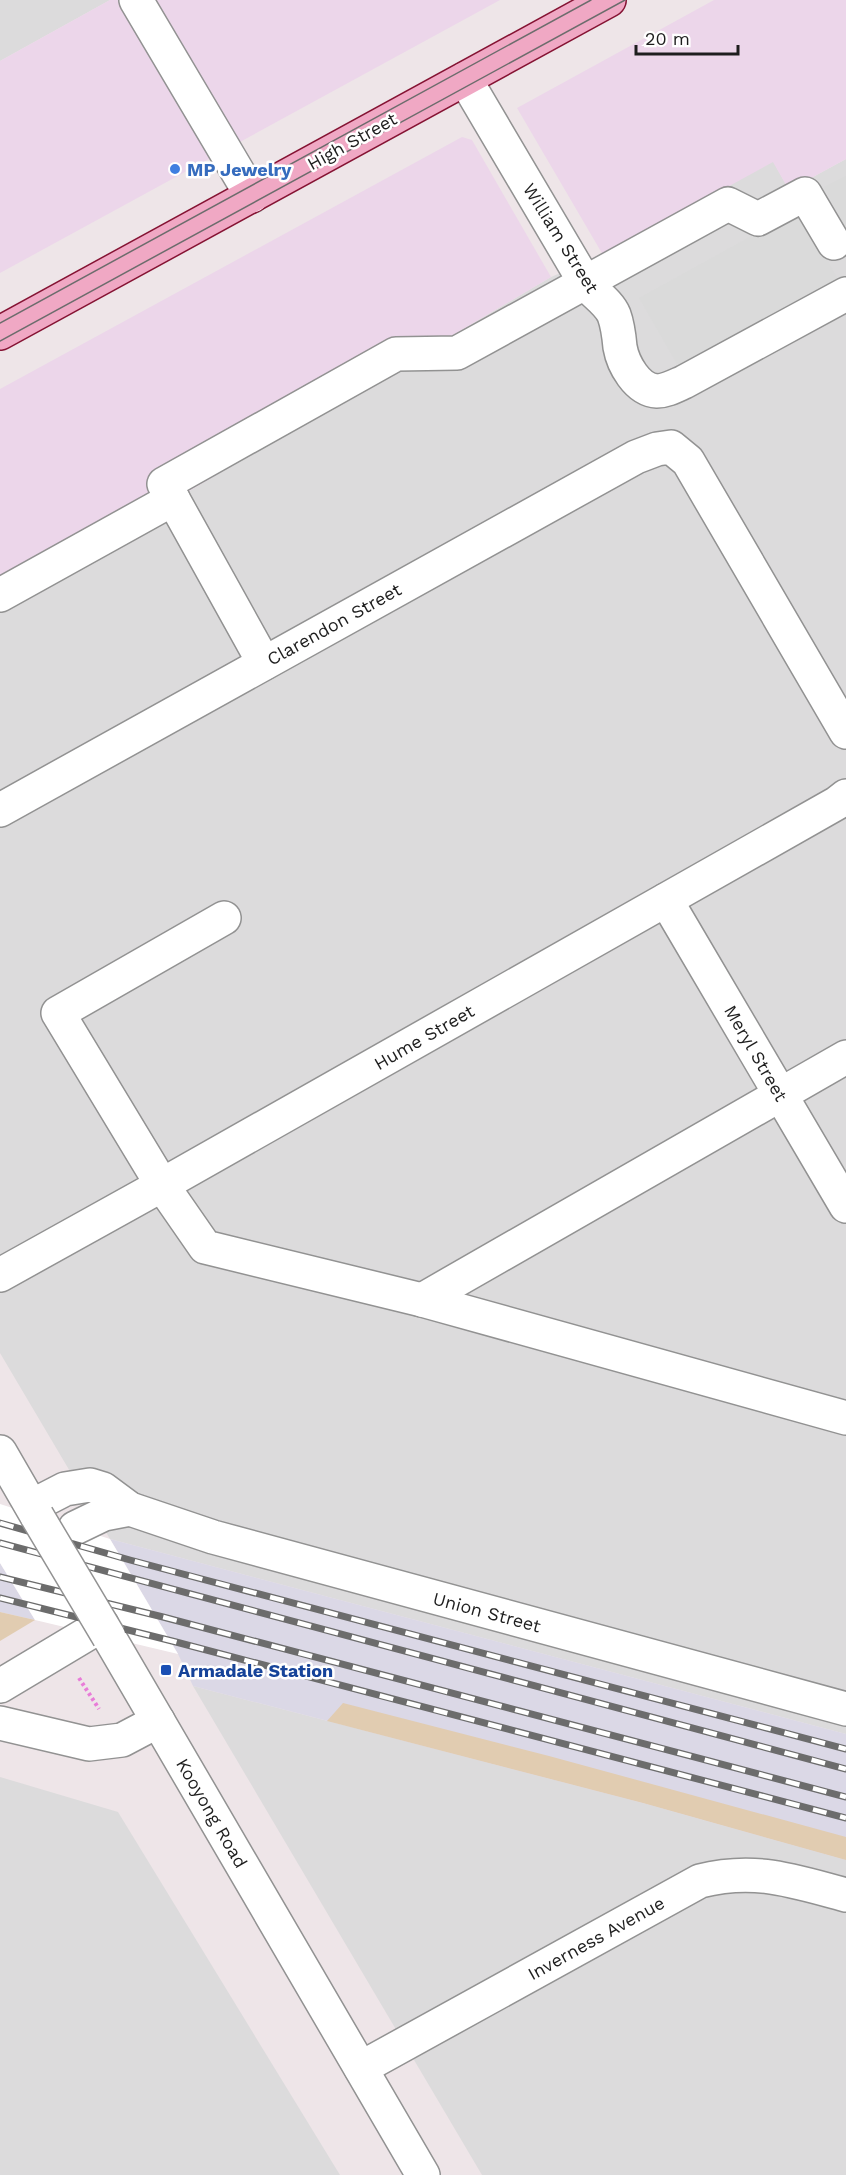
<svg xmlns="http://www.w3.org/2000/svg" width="846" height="2175" font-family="'Work Sans',sans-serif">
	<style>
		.residential { fill: #dcdbdc }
		.commercial { fill: #ecd6ea }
		.industrial { fill: #dbd8e6 }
		.grass { fill: #e1ccb1 }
		.parking { fill: #dadada }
		.pier { fill: #fff }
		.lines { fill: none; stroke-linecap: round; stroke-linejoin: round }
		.minor-casing { stroke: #929292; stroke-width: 36 }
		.major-casing { stroke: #851333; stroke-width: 36 }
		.path { stroke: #e87cd8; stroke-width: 4; stroke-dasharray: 3 3; stroke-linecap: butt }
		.minor { stroke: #fff; stroke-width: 33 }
		.major { stroke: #f0a8c4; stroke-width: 33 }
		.tram { stroke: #6c6c6c; stroke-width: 1.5 }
		.rail-casing { stroke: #6c6c6c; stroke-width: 7 }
		.rail { stroke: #fff; stroke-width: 4.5; stroke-dasharray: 14; stroke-linecap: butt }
		.minor-bridge-casing { stroke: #929292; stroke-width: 36; stroke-linecap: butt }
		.minor-bridge { stroke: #fff; stroke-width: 33 }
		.shop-dot { fill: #3f7fe0; stroke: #fff; stroke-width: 2 }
		.transit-dot { fill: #1a4fb4; stroke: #fff; stroke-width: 2 }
		.labels { text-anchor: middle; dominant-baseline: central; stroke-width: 5; stroke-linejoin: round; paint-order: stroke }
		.street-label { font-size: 18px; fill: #1e1e1e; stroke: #fff }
		.shop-label { font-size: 18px; font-weight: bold; fill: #366cbe; stroke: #fff; text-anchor: start }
		.transit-label { font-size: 18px; font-weight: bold; fill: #164399; stroke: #fff; text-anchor: start }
	</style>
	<rect width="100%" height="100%" fill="#eee5e8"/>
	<!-- residential -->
	<g class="residential">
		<polygon points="0,0 110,0 0,61"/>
		<polygon points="846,159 846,1734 110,1539 0,1353 0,603 551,277 603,255 773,161 789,190"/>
		<polygon points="193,1686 643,1803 846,1860 846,2175 482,2175"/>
		<polygon points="0,1777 118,1812 340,2175 0,2175"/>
	</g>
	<!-- commercial -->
	<g class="commercial">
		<polygon points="110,0 500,0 0,273 0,61"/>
		<polygon points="714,0 846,0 846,159 789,190 773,162 603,255 517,108"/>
		<polygon points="462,137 472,140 551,277 0,603 0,389"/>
	</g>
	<!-- industrial -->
	<g class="industrial">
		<polygon points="110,1539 846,1734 846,1860 643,1803 193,1686 178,1654"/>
		<polygon points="0,1563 35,1620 0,1612"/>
	</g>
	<!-- grass -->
	<g class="grass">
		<polygon points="0,1612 35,1620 0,1641"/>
		<polygon points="343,1703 549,1756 846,1837 846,1860 643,1803 327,1721"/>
	</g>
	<!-- parking -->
	<g class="parking">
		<polygon points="846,176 846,229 824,187"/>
		<polygon points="800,209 841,285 681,371 639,298"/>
	</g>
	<!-- pier -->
	<polygon class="pier" points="0,1504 110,1539 178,1654 35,1620 0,1563"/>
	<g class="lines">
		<!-- minor casing -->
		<g class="minor-casing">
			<g id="minor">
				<polyline points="136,0 252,196"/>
				<path d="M465,79l121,205c9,10 23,19 28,31 4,11 5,21 6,32 3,17 17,43 37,44 9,0 18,-5 27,-9l162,-88"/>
				<polyline points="173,499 264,663"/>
				<polyline points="0,595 173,499 164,484 396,354 457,353 728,204 758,219 805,194 834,243"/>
				<polyline points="0,810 636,457 657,449 671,447 688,461 846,732"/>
				<polyline points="666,900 846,1206"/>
				<polyline points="224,918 58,1013 162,1185 205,1247 422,1300 846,1418"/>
				<polyline points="0,1275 162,1185 837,803 846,796"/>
				<polyline points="422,1300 846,1057"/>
				<polyline points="0,1452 37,1516"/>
				<polyline points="32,1506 65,1489 90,1485 103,1489 130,1509 213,1537 846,1709"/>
				<polyline points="75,1528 104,1514 130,1509"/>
				<polyline points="109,1637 423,2175"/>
				<polyline points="0,1686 102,1625"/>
				<polyline points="0,1723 89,1744 122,1740 158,1721"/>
				<path d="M361,2068l339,-187c56,-14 93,0 146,14"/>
			</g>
		</g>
		<!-- major casing -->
		<g class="major-casing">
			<polyline id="major" points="0,333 609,0"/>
		</g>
		<!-- path -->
		<polyline class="path" points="79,1678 99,1709"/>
		<!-- minor -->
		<use href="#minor" class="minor"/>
		<!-- major -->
		<use href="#major" class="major"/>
		<!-- tram -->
		<g class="tram">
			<polyline points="0,323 591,0"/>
			<polyline points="0,341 625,0"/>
		</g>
		<!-- rail casing -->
		<g class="rail-casing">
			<g id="rail">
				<polyline points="0,1523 130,1560 846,1749"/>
				<polyline points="0,1543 846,1769"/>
				<polyline points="0,1577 163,1617 846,1797"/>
				<polyline points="0,1598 176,1642 846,1818"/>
			</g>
		</g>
		<!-- rail -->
		<use href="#rail" class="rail"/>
		<!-- minor-bridge casing -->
		<g class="minor-bridge-casing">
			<polyline id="minor-bridge" points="37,1516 109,1637"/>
		</g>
		<!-- minor-bridge -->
		<use href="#minor-bridge" class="minor-bridge"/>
	</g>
	<!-- markers -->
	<circle class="shop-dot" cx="175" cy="169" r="6"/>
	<rect class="transit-dot" x="160" y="1664" width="12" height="12" rx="3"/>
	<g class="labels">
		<!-- street labels -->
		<g class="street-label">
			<text transform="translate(352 141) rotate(-29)">High Street</text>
			<text transform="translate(561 238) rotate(58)">William Street</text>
			<text transform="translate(334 624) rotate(-29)">Clarendon Street</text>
			<text transform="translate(424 1037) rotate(-30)">Hume Street</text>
			<text transform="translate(756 1053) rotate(60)">Meryl Street</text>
			<text transform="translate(487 1612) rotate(15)">Union Street</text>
			<text transform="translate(212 1813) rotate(60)">Kooyong Road</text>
			<text transform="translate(596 1938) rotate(-29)">Inverness Avenue</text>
		</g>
		<!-- shop labels -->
		<g class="shop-label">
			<text x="187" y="169">MP Jewelry</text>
		</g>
		<!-- transit labels -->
		<g class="transit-label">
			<text x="178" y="1670">Armadale Station</text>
		</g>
	</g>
	<!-- scale -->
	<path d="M636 45v9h102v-9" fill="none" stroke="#1e1e1e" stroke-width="3"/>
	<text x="645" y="45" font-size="18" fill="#1e1e1e" stroke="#ffffff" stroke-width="4.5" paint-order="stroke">20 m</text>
</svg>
